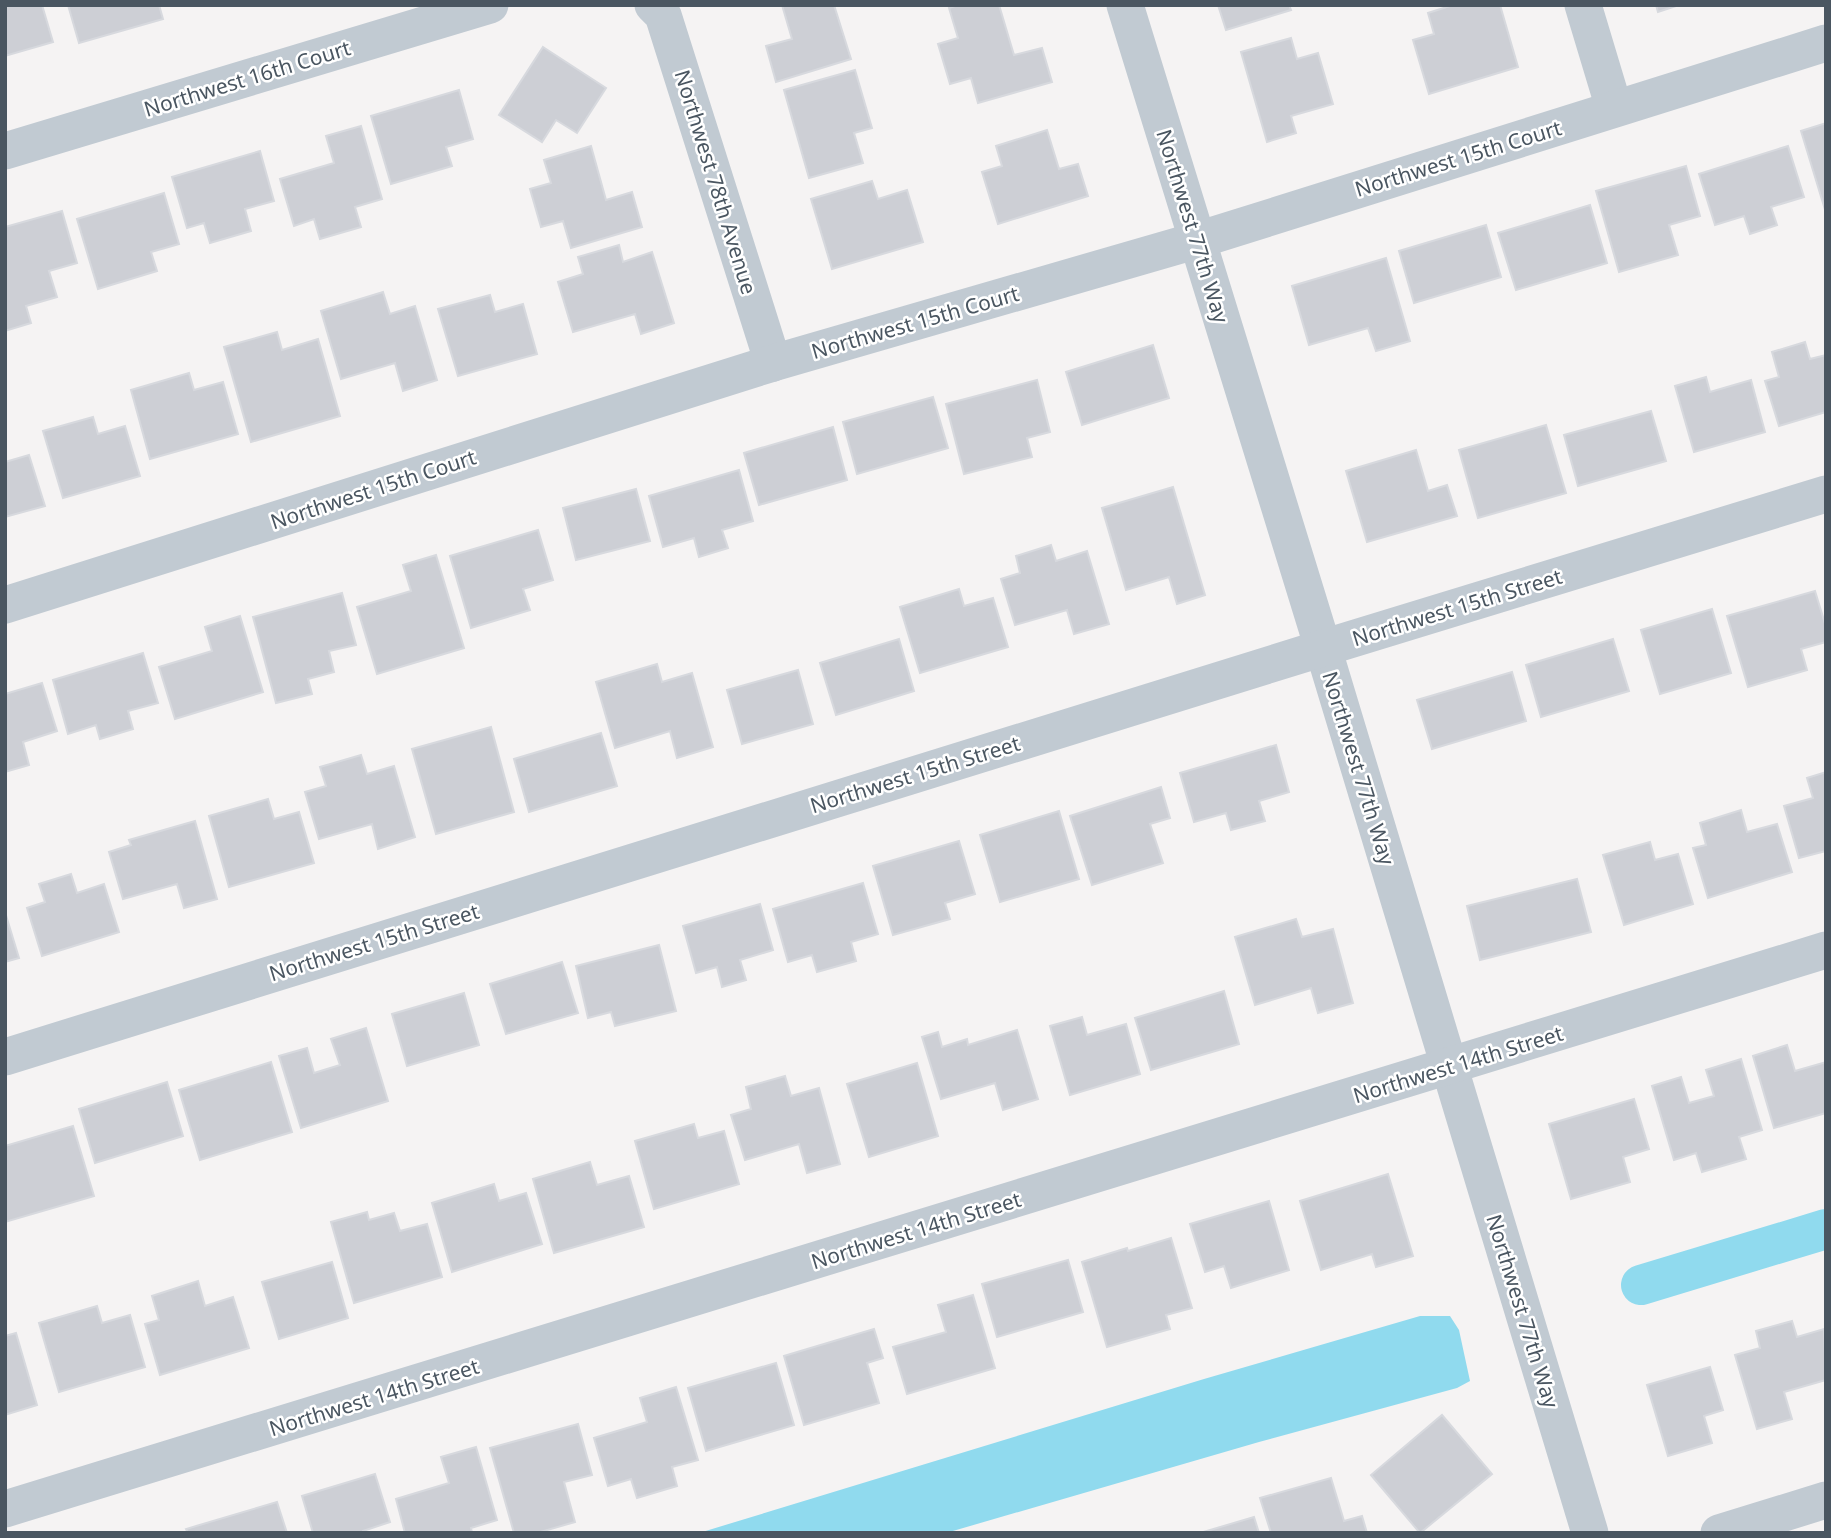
<svg xmlns="http://www.w3.org/2000/svg" width="1831" height="1538" font-family="'Noto Sans',sans-serif">
	<style>
		.water { fill: #90daee }
		.lines { fill: none; stroke-linecap: round; stroke-linejoin: round }
		.canal { stroke: #90daee; stroke-width: 40 }
		.building { fill: #cdcfd5; stroke: #d7d9de; stroke-width: 2 }
		.minor { stroke: #c1cad2; stroke-width: 37 }
		.labels { text-anchor: middle; dominant-baseline: central; stroke-width: 5; stroke-linejoin: round; paint-order: stroke }
		.street-label { font-size: 21px; fill: #4a5661; stroke: #fff }
	</style>
	<rect width="100%" height="100%" fill="#f5f3f3"/>
	<!-- water -->
	<polygon class="water" points="1420,1316 1450,1316 1459,1330 1470,1381 1457,1388 1259,1442 946,1533 699,1533 1204,1379"/>
	<g class="lines">
		<!-- canal -->
		<polyline class="canal" points="1641,1285 1826,1229"/>
	</g>
	<!-- building -->
	<g class="building">
		<polygon points="5,5 42,5 53,42 5,56"/>
		<polygon points="68,5 159,5 163,19 79,43"/>
		<polygon points="782,5 834,5 851,59 776,82 766,46 792,39"/>
		<polygon points="958,5 999,5 1014,55 1042,48 1052,82 978,103 971,78 950,84 938,44 958,38 949,8"/>
		<polygon points="1218,5 1289,5 1291,10 1226,30"/>
		<polygon points="1453,5 1500,5 1518,67 1429,94 1413,40 1434,34 1428,13"/>
		<polygon points="1656,5 1679,5 1658,12"/>
		<polygon points="1291,38 1297,59 1318,53 1333,104 1291,116 1296,133 1267,142 1241,52"/>
		<polygon points="543,47 606,88 577,133 556,120 542,142 499,115"/>
		<polygon points="855,70 872,128 854,133 863,163 809,178 784,90"/>
		<polygon points="459,90 473,139 446,147 452,166 391,184 371,116"/>
		<polygon points="1826,123 1826,213 1801,131"/>
		<polygon points="361,126 382,199 355,207 361,227 320,239 314,219 294,226 280,179 334,163 326,136"/>
		<polygon points="1047,130 1059,169 1078,164 1088,196 998,224 982,172 1002,166 996,146"/>
		<polygon points="591,146 606,200 632,192 642,227 571,248 563,221 541,227 530,189 551,183 544,160"/>
		<polygon points="1788,146 1804,197 1771,207 1777,225 1750,234 1744,216 1715,225 1699,174"/>
		<polygon points="260,151 274,201 245,209 251,231 210,243 204,223 187,228 172,177"/>
		<polygon points="1686,166 1700,216 1669,225 1678,255 1619,272 1596,191"/>
		<polygon points="872,181 878,199 907,190 923,242 832,269 811,199"/>
		<polygon points="164,193 179,244 151,252 157,271 98,289 77,219"/>
		<polygon points="1590,205 1607,263 1516,290 1498,233"/>
		<polygon points="62,211 77,263 49,271 57,297 26,306 31,323 5,331 5,227"/>
		<polygon points="1486,225 1501,277 1414,303 1399,251"/>
		<polygon points="619,245 623,262 652,252 674,323 641,334 635,314 573,332 558,282 583,274 578,257"/>
		<polygon points="1386,258 1410,341 1376,351 1368,328 1309,345 1292,286"/>
		<polygon points="383,292 390,314 415,306 437,380 403,391 395,363 341,379 321,311"/>
		<polygon points="490,295 495,312 523,304 537,354 458,376 438,309"/>
		<polygon points="277,332 282,350 318,339 340,416 251,442 224,347"/>
		<polygon points="1805,342 1810,359 1826,355 1826,412 1779,426 1765,381 1779,377 1772,352"/>
		<polygon points="1153,345 1169,398 1082,425 1066,372"/>
		<polygon points="189,373 194,390 223,382 238,434 150,459 131,390"/>
		<polygon points="1706,377 1710,392 1751,380 1765,432 1694,452 1675,386"/>
		<polygon points="1037,380 1050,432 1027,438 1032,457 964,474 946,404"/>
		<polygon points="933,397 948,448 857,474 843,422"/>
		<polygon points="1651,411 1666,461 1578,486 1564,435"/>
		<polygon points="93,417 98,434 125,426 140,476 63,498 43,431"/>
		<polygon points="1546,425 1566,493 1478,518 1459,450"/>
		<polygon points="833,427 847,480 759,505 744,453"/>
		<polygon points="1416,450 1428,491 1447,485 1457,516 1367,542 1346,471"/>
		<polygon points="29,455 45,506 5,517 5,462"/>
		<polygon points="739,470 753,521 722,530 728,548 699,557 694,538 663,547 649,496"/>
		<polygon points="1173,487 1205,595 1177,604 1169,577 1126,590 1102,508"/>
		<polygon points="636,489 650,541 576,560 563,508"/>
		<polygon points="538,530 553,580 523,589 530,610 471,628 450,556"/>
		<polygon points="1051,545 1056,561 1087,551 1109,624 1074,634 1067,610 1015,625 1001,579 1020,573 1016,556"/>
		<polygon points="436,555 464,648 377,674 357,607 411,591 403,565"/>
		<polygon points="959,589 964,606 993,598 1008,647 920,673 900,607"/>
		<polygon points="1815,591 1826,627 1826,642 1801,649 1807,670 1748,687 1727,616"/>
		<polygon points="342,593 356,645 329,651 334,672 308,679 312,694 276,703 253,617"/>
		<polygon points="1712,609 1731,673 1660,694 1641,630"/>
		<polygon points="240,616 263,692 175,719 159,667 212,651 205,627"/>
		<polygon points="899,639 914,691 836,715 820,663"/>
		<polygon points="1613,639 1629,691 1541,717 1526,665"/>
		<polygon points="143,653 158,703 128,711 133,729 100,739 96,725 68,734 53,680"/>
		<polygon points="657,664 662,682 692,673 713,747 677,758 670,731 615,748 596,682"/>
		<polygon points="798,670 813,724 742,744 727,690"/>
		<polygon points="1512,672 1526,721 1432,749 1417,700"/>
		<polygon points="42,683 57,731 23,742 29,765 5,772 5,694"/>
		<polygon points="491,727 514,812 436,834 412,749"/>
		<polygon points="601,733 617,786 529,812 514,759"/>
		<polygon points="1276,745 1289,792 1259,801 1265,821 1231,830 1226,813 1194,822 1180,773"/>
		<polygon points="361,755 367,774 394,766 415,837 378,849 372,824 319,839 305,792 326,786 320,767"/>
		<polygon points="1826,772 1826,851 1799,858 1784,806 1813,798 1807,778"/>
		<polygon points="1161,787 1170,818 1150,824 1163,863 1092,885 1070,816"/>
		<polygon points="268,799 274,819 299,812 314,863 229,887 209,816"/>
		<polygon points="1741,810 1747,832 1777,824 1792,872 1708,898 1693,848 1706,845 1700,823"/>
		<polygon points="1059,811 1079,879 1000,902 980,835"/>
		<polygon points="195,821 217,899 184,908 177,884 123,899 109,852 131,845 129,840"/>
		<polygon points="959,841 975,894 945,903 950,919 893,935 873,866"/>
		<polygon points="1650,842 1655,860 1678,854 1693,904 1624,925 1603,855"/>
		<polygon points="71,874 77,893 104,884 119,932 42,956 27,908 45,902 39,884"/>
		<polygon points="1577,879 1591,932 1480,960 1467,906"/>
		<polygon points="863,883 878,934 851,942 856,961 817,972 812,955 788,962 773,909"/>
		<polygon points="760,904 773,950 740,960 746,980 722,987 717,967 696,973 683,926"/>
		<polygon points="5,912 19,958 5,962"/>
		<polygon points="1296,919 1302,937 1333,929 1353,1003 1318,1013 1311,988 1255,1005 1235,937"/>
		<polygon points="659,945 676,1011 615,1026 611,1012 588,1018 576,966"/>
		<polygon points="562,962 578,1013 506,1034 490,984"/>
		<polygon points="1224,991 1239,1044 1151,1070 1135,1018"/>
		<polygon points="464,993 479,1045 407,1066 392,1014"/>
		<polygon points="1082,1017 1087,1035 1126,1024 1140,1074 1070,1095 1050,1026"/>
		<polygon points="366,1028 388,1101 301,1128 279,1056 307,1048 314,1073 340,1065 331,1039"/>
		<polygon points="1017,1030 1038,1099 1003,1110 995,1083 941,1099 922,1037 938,1032 942,1047 967,1039 968,1045"/>
		<polygon points="1787,1045 1795,1071 1826,1062 1826,1113 1774,1128 1753,1056"/>
		<polygon points="1741,1059 1762,1130 1739,1137 1746,1159 1702,1172 1696,1153 1674,1160 1652,1086 1681,1077 1689,1103 1714,1096 1706,1070"/>
		<polygon points="271,1062 292,1132 200,1160 179,1090"/>
		<polygon points="917,1063 938,1136 869,1157 847,1084"/>
		<polygon points="785,1076 791,1096 819,1088 840,1164 807,1173 799,1144 745,1160 731,1115 751,1109 746,1087"/>
		<polygon points="167,1082 183,1136 95,1163 79,1109"/>
		<polygon points="1634,1099 1649,1149 1623,1157 1630,1182 1571,1199 1549,1124"/>
		<polygon points="694,1124 698,1138 724,1131 739,1184 654,1209 635,1141"/>
		<polygon points="73,1126 94,1196 5,1222 5,1146"/>
		<polygon points="590,1162 597,1185 629,1176 644,1227 554,1253 533,1179"/>
		<polygon points="1388,1174 1413,1256 1376,1267 1372,1254 1321,1270 1300,1201"/>
		<polygon points="494,1184 499,1201 526,1193 542,1244 452,1272 432,1203"/>
		<polygon points="1269,1201 1289,1270 1231,1288 1224,1266 1205,1272 1190,1224"/>
		<polygon points="367,1212 369,1220 394,1213 400,1231 427,1224 442,1277 354,1303 331,1222"/>
		<polygon points="1171,1238 1192,1308 1166,1315 1170,1329 1107,1347 1082,1262 1127,1248 1128,1251"/>
		<polygon points="1068,1260 1083,1312 997,1337 982,1284"/>
		<polygon points="332,1262 348,1318 279,1339 262,1282"/>
		<polygon points="198,1281 205,1306 233,1297 249,1348 160,1375 145,1324 159,1320 152,1296"/>
		<polygon points="973,1295 995,1368 907,1394 893,1347 946,1332 938,1305"/>
		<polygon points="97,1306 102,1323 130,1315 145,1367 59,1392 39,1323"/>
		<polygon points="1792,1321 1797,1337 1824,1329 1826,1380 1784,1392 1792,1419 1757,1429 1735,1355 1760,1348 1756,1331"/>
		<polygon points="874,1329 883,1358 867,1363 879,1403 804,1425 784,1356"/>
		<polygon points="16,1333 37,1405 5,1415 5,1336"/>
		<polygon points="776,1363 794,1425 706,1451 688,1388"/>
		<polygon points="1710,1367 1723,1410 1704,1416 1712,1443 1668,1456 1647,1385"/>
		<polygon points="676,1387 698,1460 672,1467 677,1486 637,1498 631,1479 608,1486 594,1438 647,1422 640,1398"/>
		<polygon points="1442,1415 1492,1474 1420,1533 1371,1475"/>
		<polygon points="578,1424 592,1475 564,1482 575,1522 537,1533 514,1533 490,1448"/>
		<polygon points="476,1447 497,1520 471,1528 472,1533 405,1533 396,1499 449,1483 441,1457"/>
		<polygon points="375,1474 390,1522 363,1531 363,1533 313,1533 302,1496"/>
		<polygon points="1331,1478 1344,1521 1362,1516 1367,1533 1271,1533 1260,1498"/>
		<polygon points="277,1502 287,1533 188,1533 186,1529"/>
		<polygon points="1254,1517 1259,1533 1200,1533"/>
	</g>
	<g class="lines">
		<!-- minor -->
		<g class="minor">
			<polyline points="653,5 663,15 773,363"/>
			<polyline points="1125,5 1323,648 1590,1533"/>
			<polyline points="1583,5 1614,108"/>
			<polyline points="5,151 490,5"/>
			<polyline points="5,605 773,363 1198,240 1826,43"/>
			<polyline points="5,1057 1323,648 1826,494"/>
			<polyline points="5,1509 1826,950"/>
			<polyline points="1719,1533 1826,1500"/>
		</g>
	</g>
	<g class="labels">
		<!-- street labels -->
		<g class="street-label">
			<text transform="translate(247 78) rotate(-17)">Northwest 16th Court</text>
			<text transform="translate(1458 158) rotate(-17)">Northwest 15th Court</text>
			<text transform="translate(716 182) rotate(73)">Northwest 78th Avenue</text>
			<text transform="translate(1193 226) rotate(73)">Northwest 77th Way</text>
			<text transform="translate(915 322) rotate(-16)">Northwest 15th Court</text>
			<text transform="translate(373 489) rotate(-18)">Northwest 15th Court</text>
			<text transform="translate(1457 607) rotate(-17)">Northwest 15th Street</text>
			<text transform="translate(1359 768) rotate(73)">Northwest 77th Way</text>
			<text transform="translate(915 774) rotate(-17)">Northwest 15th Street</text>
			<text transform="translate(374 942) rotate(-17)">Northwest 15th Street</text>
			<text transform="translate(1458 1064) rotate(-17)">Northwest 14th Street</text>
			<text transform="translate(916 1230) rotate(-17)">Northwest 14th Street</text>
			<text transform="translate(1523 1311) rotate(73)">Northwest 77th Way</text>
			<text transform="translate(374 1397) rotate(-17)">Northwest 14th Street</text>
		</g>
	</g>
	<!-- border -->
	<rect width="1831" height="1538" fill="none" stroke="#4a5661" stroke-width="14"/>
</svg>
